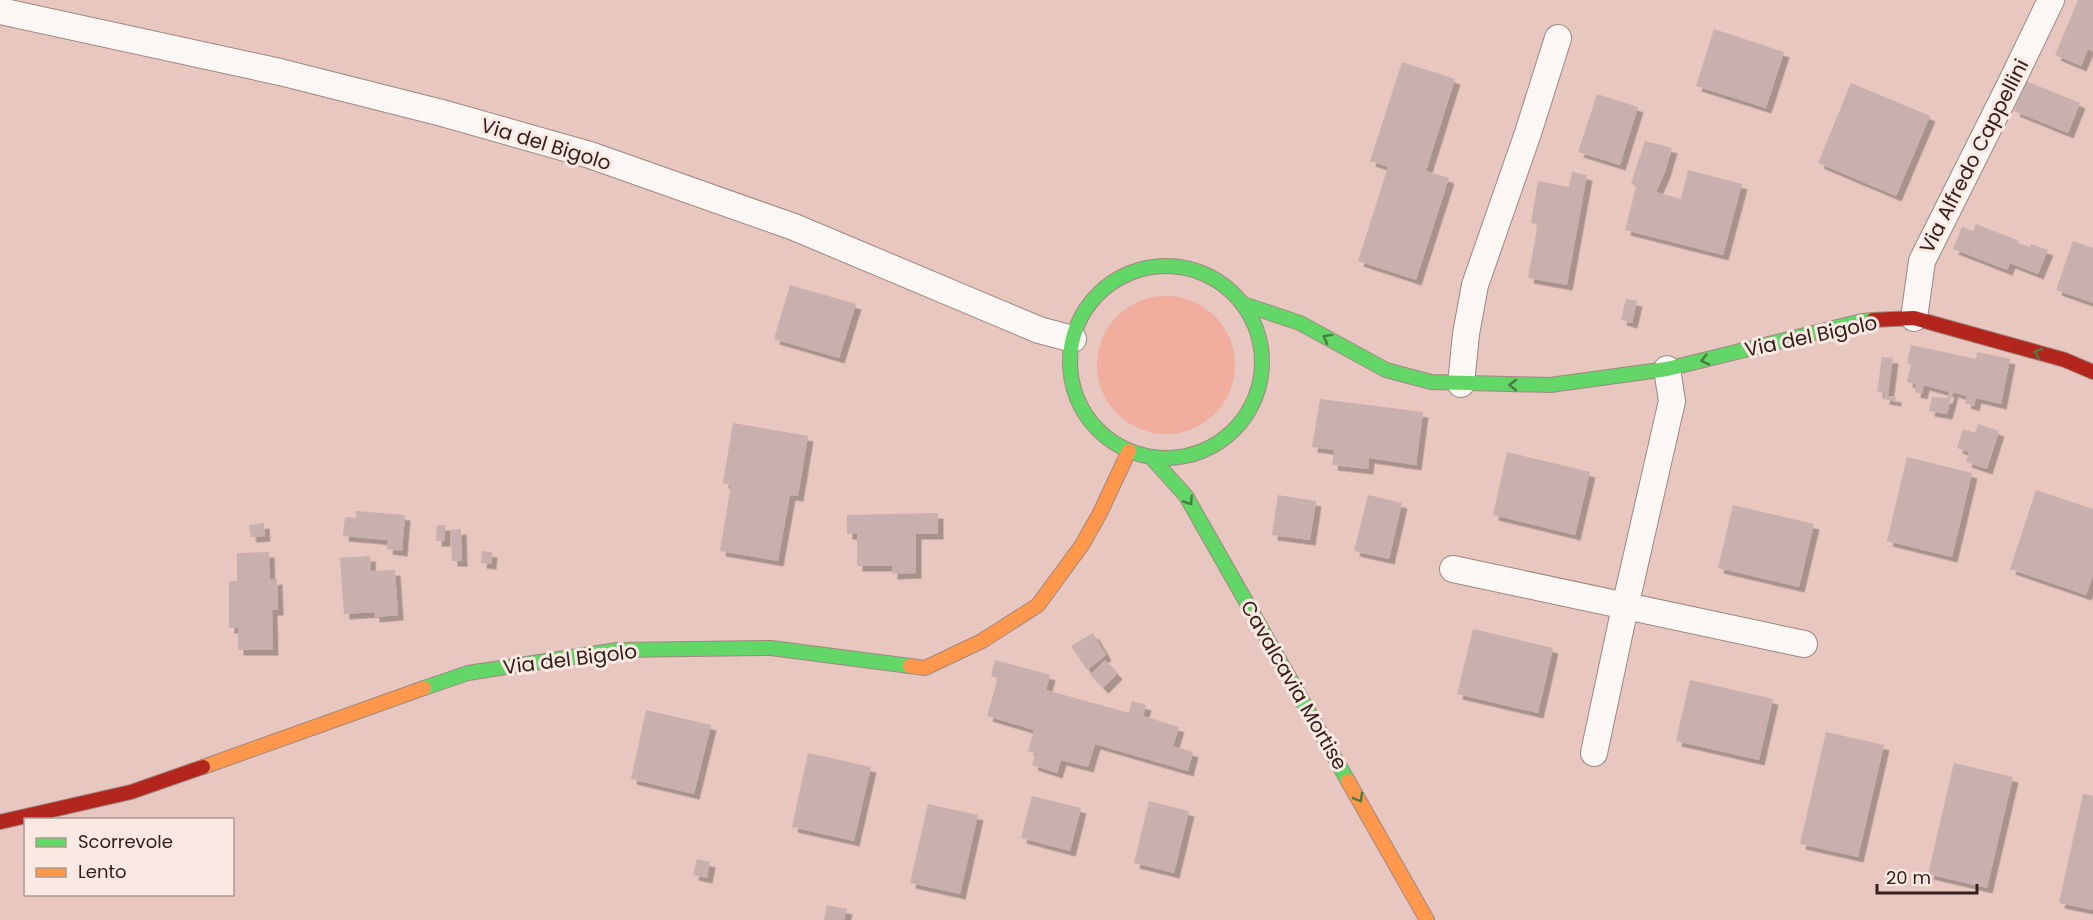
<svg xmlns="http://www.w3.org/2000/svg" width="2093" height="920" font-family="Poppins,sans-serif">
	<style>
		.green { fill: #f1ad9d }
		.building { fill: #c9afad; filter: url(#shadow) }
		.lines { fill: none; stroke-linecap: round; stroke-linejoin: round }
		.street-casing { stroke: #a08781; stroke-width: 28 }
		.fast-casing { stroke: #a08781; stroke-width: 16 }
		.slow-casing { stroke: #a08781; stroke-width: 16 }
		.jam-casing { stroke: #a08781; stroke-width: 16 }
		.street { stroke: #fbf7f5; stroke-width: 26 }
		.fast { stroke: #63d668; stroke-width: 14 }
		.slow { stroke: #ff974d; stroke-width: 14 }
		.jam { stroke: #b3261e; stroke-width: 14 }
		.oneway { stroke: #4c7b42 }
		.labels { text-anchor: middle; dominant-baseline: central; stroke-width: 6; stroke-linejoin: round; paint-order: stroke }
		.street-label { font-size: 20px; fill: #36201b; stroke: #fce9e4 }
	</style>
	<defs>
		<filter id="shadow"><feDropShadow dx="5.5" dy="5.5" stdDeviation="0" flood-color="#0004"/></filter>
	</defs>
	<rect width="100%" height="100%" fill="#e7c7bf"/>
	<!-- green -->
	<circle class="green" cx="1166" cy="365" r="69"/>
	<!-- building -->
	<g class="building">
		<polygon points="2078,0 2093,0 2093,52 2088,49 2081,66 2055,55"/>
		<polygon points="1714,29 1784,52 1766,108 1696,86"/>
		<polygon points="1402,62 1455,79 1426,171 1449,178 1416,280 1358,261 1388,167 1370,161"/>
		<polygon points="2026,81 2080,103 2068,133 2014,111"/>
		<polygon points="1851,83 1930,116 1896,196 1818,163"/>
		<polygon points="1597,94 1638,107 1620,165 1578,152"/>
		<polygon points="1645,141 1672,148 1665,172 1656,192 1681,199 1688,170 1742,184 1723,255 1625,230 1636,187 1631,183"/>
		<polygon points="1572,172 1587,175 1567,285 1528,278 1538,224 1531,223 1538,181 1569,187"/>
		<polygon points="1976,224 2019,241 2018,243 2030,247 2031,244 2048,250 2038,274 2010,263 2007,270 1953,249 1962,227 1973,231"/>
		<polygon points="2073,241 2093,248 2093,303 2056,290"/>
		<polygon points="790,285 856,304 839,358 774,339"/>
		<polygon points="1626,299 1637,301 1632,323 1621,320"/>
		<polygon points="1911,345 1976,359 1977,352 2010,359 2001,404 1976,398 1974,406 1965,403 1967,396 1953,392 1947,414 1929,411 1932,397 1947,398 1949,392 1924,385 1922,394 1915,392 1916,384 1907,382 1911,364 1907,363"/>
		<polygon points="1882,357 1893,358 1888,396 1896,397 1896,401 1884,399 1885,393 1877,392"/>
		<polygon points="1320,399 1423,412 1416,465 1369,458 1368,469 1332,465 1334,450 1312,447"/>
		<polygon points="733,423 808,436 798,496 790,495 778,561 720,551 731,485 723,483"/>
		<polygon points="1978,424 1999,431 1987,469 1966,462 1969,452 1957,448 1963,429 1975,433"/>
		<polygon points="1507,452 1590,472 1575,535 1493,515"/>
		<polygon points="1907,457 1972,473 1952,557 1887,541"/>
		<polygon points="2036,490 2093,509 2093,575 2086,595 2010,569"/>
		<polygon points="1278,495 1316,501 1310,540 1272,535"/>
		<polygon points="1368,495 1402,503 1389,559 1354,551"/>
		<polygon points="1733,505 1814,524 1799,587 1718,568"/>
		<polygon points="356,511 405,515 402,551 387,549 388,540 343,536 345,517 356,518"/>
		<polygon points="938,513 938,534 916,534 916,573 892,574 892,566 857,566 857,534 847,534 847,515"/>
		<polygon points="264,523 265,536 251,537 249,525"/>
		<polygon points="437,525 445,525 445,541 436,541"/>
		<polygon points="461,529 462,561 452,561 451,530"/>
		<polygon points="482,551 492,552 491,564 481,563"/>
		<polygon points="269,552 270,580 277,579 278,610 272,610 273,650 238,650 238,628 229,628 229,581 237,581 237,553"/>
		<polygon points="370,556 371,571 395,570 398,615 374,617 374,612 344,614 340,558"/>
		<polygon points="1473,629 1553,648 1538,713 1457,694"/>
		<polygon points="1093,633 1106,655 1087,670 1071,646"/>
		<polygon points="995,660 1050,675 1046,690 1129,713 1132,701 1146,705 1143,716 1179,727 1173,746 1193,752 1188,771 1095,744 1088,767 1061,760 1057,773 1032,765 1036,753 1028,751 1034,730 987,716 998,678 991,676"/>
		<polygon points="1105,660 1117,674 1103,688 1090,675"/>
		<polygon points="1690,680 1773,699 1759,760 1676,741"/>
		<polygon points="646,710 711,725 694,794 631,779"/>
		<polygon points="1826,732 1884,745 1858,857 1800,844"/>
		<polygon points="808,753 871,767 854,841 792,827"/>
		<polygon points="1954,763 2013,777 1987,888 1928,874"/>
		<polygon points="2083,794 2093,796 2093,910 2059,903"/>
		<polygon points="1032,796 1081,808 1070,851 1021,838"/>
		<polygon points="1149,801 1189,811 1174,873 1134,863"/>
		<polygon points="928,804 978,815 960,894 910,883"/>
		<polygon points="697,859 710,862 707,878 693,875"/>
		<polygon points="827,905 847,909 844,920 824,920"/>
	</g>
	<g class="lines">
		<!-- street casing -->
		<g class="street-casing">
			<g id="street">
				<polyline points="0,11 280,72 442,113 590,155 794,227 1039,330 1073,339"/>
				<polyline points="1914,318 1922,261 2012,81 2051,0"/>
				<polyline points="1461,384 1466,334 1475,285 1528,133 1558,38"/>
				<polyline points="1453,569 1804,644"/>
				<polyline points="1594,753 1625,607 1672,401 1667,369"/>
			</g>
		</g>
		<!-- fast casing -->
		<g class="fast-casing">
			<g id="fast">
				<circle cx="1166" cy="362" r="96"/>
				<polyline points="1243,304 1300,323 1386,370 1431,382 1550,385 1667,369 1862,321 1873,320"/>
				<polyline points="1151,457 1186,496 1348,781"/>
				<polyline points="424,688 468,673 617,650 771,648 910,666"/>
			</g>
		</g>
		<!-- slow casing -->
		<g class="slow-casing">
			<g id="slow">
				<polyline points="910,666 925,668 982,641 1038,605 1082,545 1100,513 1129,451"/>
				<polyline points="203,767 424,688"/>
				<polyline points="1348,781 1427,920"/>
			</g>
		</g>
		<!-- jam casing -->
		<g class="jam-casing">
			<g id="jam">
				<polyline points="1873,320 1914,318 2065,360 2093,372"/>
				<polyline points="0,822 131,792 203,767"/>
			</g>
		</g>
		<!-- street -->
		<use href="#street" class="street"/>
		<!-- fast -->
		<use href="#fast" class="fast"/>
		<!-- slow -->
		<use href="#slow" class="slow"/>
		<!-- jam -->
		<use href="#jam" class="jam"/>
	</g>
	<!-- one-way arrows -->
	<defs><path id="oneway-chevron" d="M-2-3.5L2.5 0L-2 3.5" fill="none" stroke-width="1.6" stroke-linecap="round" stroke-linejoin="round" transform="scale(1.5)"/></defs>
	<g class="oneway">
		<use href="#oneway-chevron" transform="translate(1327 338) rotate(-151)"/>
		<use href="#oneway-chevron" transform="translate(2038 353) rotate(-164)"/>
		<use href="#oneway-chevron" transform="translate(1705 360) rotate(166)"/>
		<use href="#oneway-chevron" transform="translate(1513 385) rotate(-179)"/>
		<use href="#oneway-chevron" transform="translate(1189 501) rotate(57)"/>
		<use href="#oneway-chevron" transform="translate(1359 798) rotate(60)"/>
	</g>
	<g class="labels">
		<!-- street labels -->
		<g class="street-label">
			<text transform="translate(546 144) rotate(17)">Via del Bigolo</text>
			<text transform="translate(1974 156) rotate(-63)">Via Alfredo Cappellini</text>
			<text transform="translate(1811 336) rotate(-12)">Via del Bigolo</text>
			<text transform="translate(570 659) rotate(-7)">Via del Bigolo</text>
			<text transform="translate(1294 685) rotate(60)">Cavalcavia Mortise</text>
		</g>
	</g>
	<!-- legend -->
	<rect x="24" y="818" width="210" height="78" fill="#fce9e4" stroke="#ad9994" stroke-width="1.5"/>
	<rect x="36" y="838" width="30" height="9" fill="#63d668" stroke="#ad9994" stroke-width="1.5"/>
	<text x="78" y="848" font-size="18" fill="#36201b">Scorrevole</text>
	<rect x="36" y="868" width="30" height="9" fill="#ff974d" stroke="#ad9994" stroke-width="1.5"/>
	<text x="78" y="878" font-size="18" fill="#36201b">Lento</text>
	<!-- scale -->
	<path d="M1877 884v9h100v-9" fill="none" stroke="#36201b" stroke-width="3"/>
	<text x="1886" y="884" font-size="18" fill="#36201b" stroke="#fce9e4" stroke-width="4.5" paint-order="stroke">20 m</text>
</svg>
